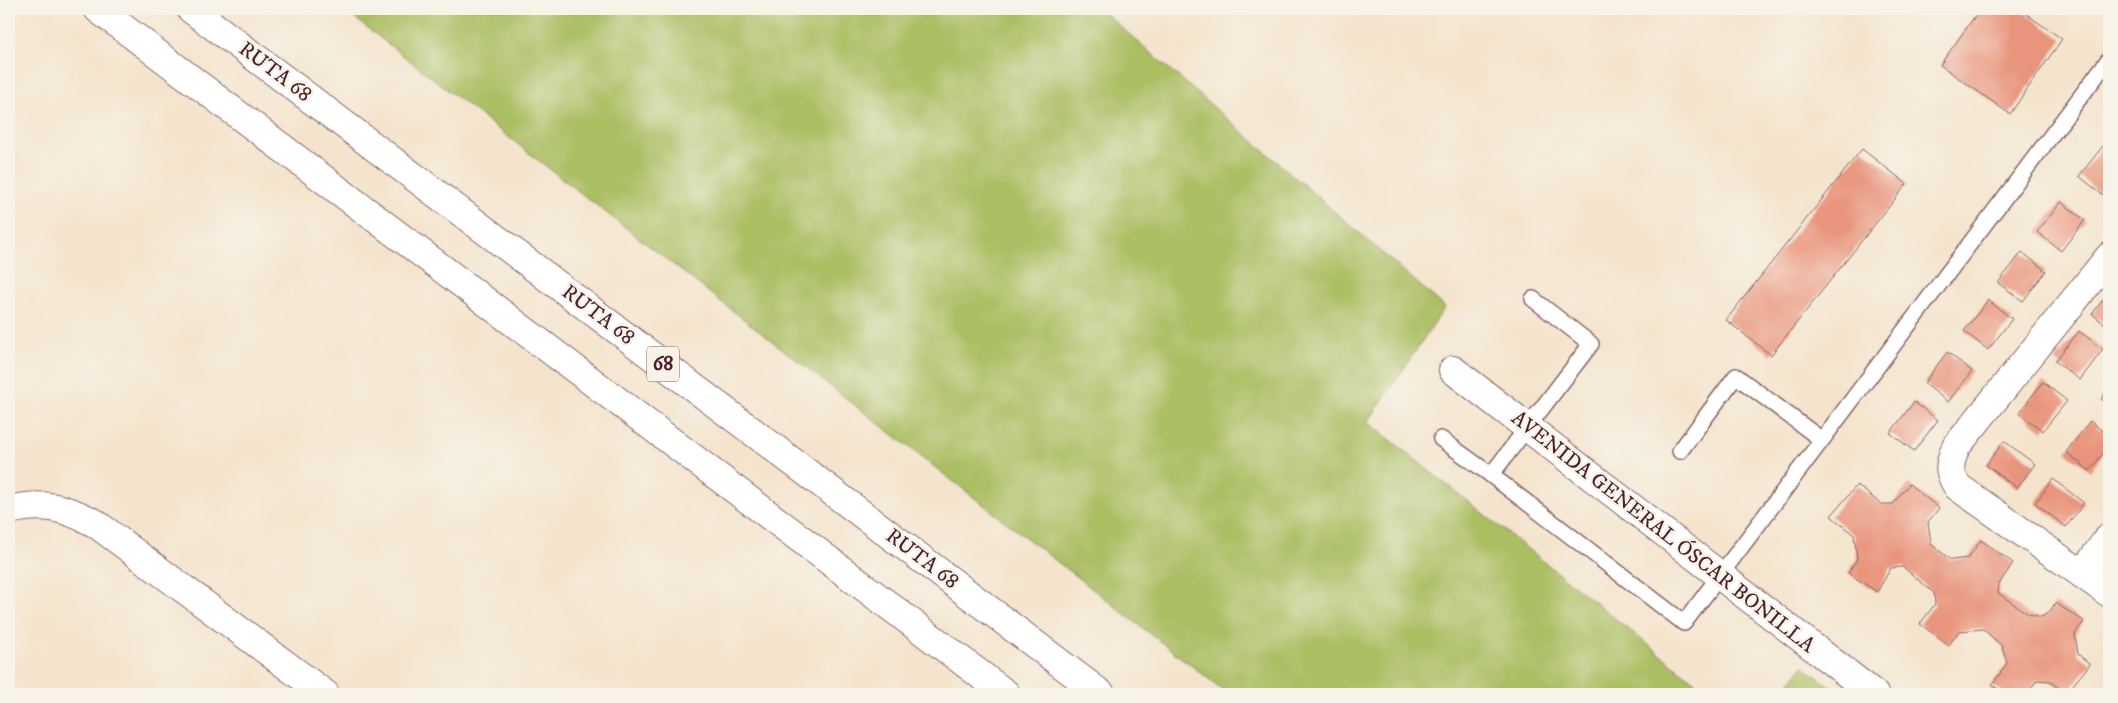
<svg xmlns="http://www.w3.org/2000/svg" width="2118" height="703" font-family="'IM FELL DW Pica',serif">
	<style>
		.green { fill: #aabe62; stroke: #7a6e46 }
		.building { fill: #e9947c }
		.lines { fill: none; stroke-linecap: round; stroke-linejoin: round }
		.lane-casing { stroke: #866464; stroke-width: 18 }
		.street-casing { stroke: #866464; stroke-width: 30 }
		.secondary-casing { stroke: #866464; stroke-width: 30 }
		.highway-casing { stroke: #866464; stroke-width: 30 }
		.lane { stroke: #fff; stroke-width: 15 }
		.street { stroke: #fff; stroke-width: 28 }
		.secondary { stroke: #fff; stroke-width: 28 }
		.highway { stroke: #fff; stroke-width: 28 }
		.labels { text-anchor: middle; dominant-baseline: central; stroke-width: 5; stroke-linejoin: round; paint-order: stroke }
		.shield { fill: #f7f3e8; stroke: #7e5f64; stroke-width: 1 }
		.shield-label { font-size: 20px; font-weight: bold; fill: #4a1f2b }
		.street-label { font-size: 21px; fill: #4a1f2b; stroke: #f7f3e8 }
	</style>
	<rect width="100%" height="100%" fill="#f7f3e8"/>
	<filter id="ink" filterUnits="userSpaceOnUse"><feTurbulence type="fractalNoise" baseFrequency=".02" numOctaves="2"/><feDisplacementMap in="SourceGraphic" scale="10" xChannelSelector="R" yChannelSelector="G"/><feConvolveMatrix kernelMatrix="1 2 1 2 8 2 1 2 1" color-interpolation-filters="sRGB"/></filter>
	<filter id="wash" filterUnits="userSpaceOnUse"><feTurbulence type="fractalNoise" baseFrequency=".0096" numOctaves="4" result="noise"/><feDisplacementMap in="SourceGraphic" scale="20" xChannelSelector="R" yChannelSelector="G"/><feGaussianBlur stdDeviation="1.12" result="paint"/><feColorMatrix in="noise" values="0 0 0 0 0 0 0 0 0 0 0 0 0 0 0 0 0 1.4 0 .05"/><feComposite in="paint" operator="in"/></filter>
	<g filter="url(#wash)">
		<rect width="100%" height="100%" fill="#f4e4cd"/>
		<!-- green -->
		<g class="green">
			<polygon points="343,9 1100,9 1445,307 1368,422 1710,694 1228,694"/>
			<polygon points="1803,666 1840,694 1780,694"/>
		</g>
		<g id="blocks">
			<!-- building -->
			<g class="building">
				<polygon points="1980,9 2019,9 2062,39 2010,114 1940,65"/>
				<polygon points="2103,146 2109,151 2109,187 2103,195 2079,176"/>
				<polygon points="1862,149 1907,184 1771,355 1726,320"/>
				<polygon points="2061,202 2085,220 2061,251 2037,232"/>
				<polygon points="2022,252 2046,271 2023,301 1998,283"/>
				<polygon points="2109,292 2109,327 2092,314"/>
				<polygon points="1988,300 2012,319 1988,350 1964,331"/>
				<polygon points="2079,331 2103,349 2080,380 2055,361"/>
				<polygon points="1947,352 1972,371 1948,402 1924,383"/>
				<polygon points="2043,382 2067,401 2043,431 2019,413"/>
				<polygon points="2109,388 2109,405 2101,399"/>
				<polygon points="1914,402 1938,420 1914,451 1890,433"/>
				<polygon points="2090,421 2109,436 2109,445 2090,471 2066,452"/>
				<polygon points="2004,441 2035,464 2017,488 1986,465"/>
				<polygon points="2053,479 2084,503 2066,527 2035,503"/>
				<polygon points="1909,484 1939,508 1928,522 1931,544 1951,560 1968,558 1981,540 2013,563 1999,584 1998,593 2028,614 2042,617 2051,610 2055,603 2084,621 2075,634 2078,654 2090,664 2066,694 2050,681 2037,680 2027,694 2006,694 1992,685 2007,663 2002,646 1983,629 1959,631 1949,645 1920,624 1935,604 1934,593 1903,567 1891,568 1877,592 1848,573 1857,559 1854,535 1831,516 1857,485 1881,504 1893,504"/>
			</g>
		</g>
	</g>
	<g filter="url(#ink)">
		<use href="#blocks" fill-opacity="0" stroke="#866464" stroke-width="1"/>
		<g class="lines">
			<!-- lane casing -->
			<g class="lane-casing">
				<g id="lane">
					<polyline points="1441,439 1491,475 1591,344 1533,299"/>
					<polyline points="1680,451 1736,376 1822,440"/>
					<polyline points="1491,475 1684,623 2109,59"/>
				</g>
			</g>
			<!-- street casing -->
			<g class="street-casing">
				<g id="street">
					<path d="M2109,257l-153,190c-7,17 -9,24 2,40l151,106"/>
					<polyline points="1453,370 1874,694"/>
					<polyline points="2082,574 2109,537"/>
				</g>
			</g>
			<!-- secondary casing -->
			<g class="secondary-casing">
				<path id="secondary" d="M9,510c36,-8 54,-3 86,13l230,171"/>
			</g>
			<!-- highway casing -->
			<g class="highway-casing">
				<g id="highway">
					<polyline points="98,9 1006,694"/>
					<polyline points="191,9 1101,694"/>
				</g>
			</g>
			<!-- lane -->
			<use href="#lane" class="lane"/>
			<!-- street -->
			<use href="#street" class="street"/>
			<!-- secondary -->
			<use href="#secondary" class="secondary"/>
			<!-- highway -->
			<use href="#highway" class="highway"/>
		</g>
	</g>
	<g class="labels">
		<!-- shield labels -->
		<rect class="shield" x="647" y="346.5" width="32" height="35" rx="4"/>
		<g class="shield-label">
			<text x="663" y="364">68</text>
		</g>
		<!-- street labels -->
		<g class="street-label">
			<text transform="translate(275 72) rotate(37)">RUTA 68</text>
			<text transform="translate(598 315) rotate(37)">RUTA 68</text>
			<text transform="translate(1663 532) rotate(38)">AVENIDA GENERAL ÓSCAR BONILLA</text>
			<text transform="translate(922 559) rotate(37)">RUTA 68</text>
		</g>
	</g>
	<!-- margin -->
	<rect width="2118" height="703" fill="none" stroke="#f7f3e8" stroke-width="30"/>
</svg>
